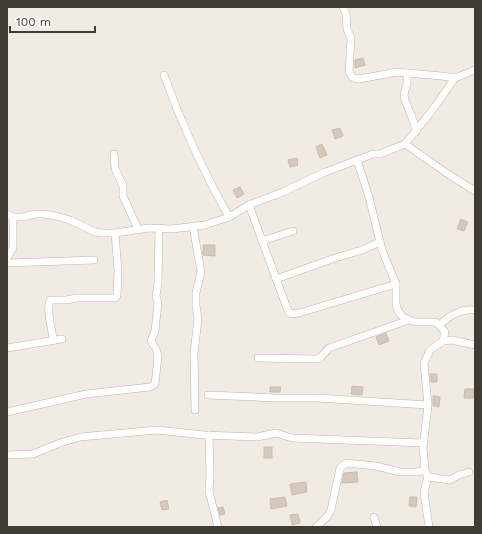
<svg xmlns="http://www.w3.org/2000/svg" width="482" height="534" font-family="'Work Sans',sans-serif">
	<style>
		.building { fill: #d5c8bc; stroke: #ccbcad }
		.lines { fill: none; stroke-linecap: round; stroke-linejoin: round }
		.street-casing { stroke: #bfb5a9; stroke-width: 8 }
		.street { stroke: #fff; stroke-width: 7 }
	</style>
	<rect width="100%" height="100%" fill="#f1ebe3"/>
	<!-- building -->
	<g class="building">
		<polygon points="363,58 365,65 355,68 355,60"/>
		<polygon points="340,128 343,136 335,139 332,130"/>
		<polygon points="322,144 327,155 320,158 316,147"/>
		<polygon points="297,158 298,165 290,167 288,160"/>
		<polygon points="240,187 244,194 237,198 233,190"/>
		<polygon points="461,219 468,222 464,231 457,229"/>
		<polygon points="203,245 215,245 215,256 203,255"/>
		<polygon points="386,333 389,341 379,345 376,337"/>
		<polygon points="430,374 437,374 437,382 431,382"/>
		<polygon points="352,386 363,387 362,395 351,394"/>
		<polygon points="270,387 281,387 280,392 270,392"/>
		<polygon points="465,389 474,389 473,398 464,398"/>
		<polygon points="433,396 440,397 439,407 433,406"/>
		<rect x="264" y="447" width="8" height="11"/>
		<polygon points="357,472 358,482 342,483 344,473"/>
		<polygon points="306,482 307,492 292,495 290,484"/>
		<polygon points="285,497 287,506 271,509 270,499"/>
		<polygon points="410,497 417,497 416,507 409,506"/>
		<polygon points="167,500 169,509 162,510 160,502"/>
		<polygon points="223,507 225,514 220,515 218,508"/>
		<polygon points="298,514 300,523 292,525 290,515"/>
	</g>
	<g class="lines">
		<!-- street casing -->
		<g class="street-casing">
			<g id="street">
				<polyline points="343,7 346,14 347,29 351,38 349,72 353,78 359,79 397,72 407,73 407,83 404,94 405,100 414,123 416,132"/>
				<polyline points="407,73 442,76 455,78"/>
				<path d="M164,75c18,50 39,96 65,142"/>
				<polyline points="405,144 448,174 475,191"/>
				<polyline points="114,154 115,168 123,186 123,196 138,229"/>
				<polyline points="357,160 369,197 382,250 396,284 396,304 398,311 402,316 409,320 416,322 435,322 438,324 445,332 443,341"/>
				<polyline points="249,205 288,311 291,314 299,313 396,284"/>
				<polyline points="7,214 13,217 23,217 35,214 44,214 56,216 70,220 95,232 103,233 115,233 149,228 172,229 205,225 229,217 249,205 283,192 323,173 373,154 380,154 405,144 431,112 455,78 475,70"/>
				<polyline points="193,226 201,272 196,293 196,305 198,319 194,353 195,410"/>
				<polyline points="262,241 293,231"/>
				<polyline points="7,258 13,248 13,217"/>
				<polyline points="7,263 94,260"/>
				<polyline points="276,279 335,258 362,250 380,242"/>
				<path d="M440,325c8,-9 22,-17 35,-15"/>
				<path d="M53,340c-1,-13 -7,-28 -3,-40h17l9,-2h39l2,-2 1,-25 -3,-38"/>
				<polyline points="7,348 62,339"/>
				<polyline points="258,358 317,359 321,357 329,348 409,320"/>
				<polyline points="208,395 276,398 317,398 428,405"/>
				<polyline points="7,412 86,394 150,387 155,384 158,356 156,349 151,341 155,331 158,303 156,296 158,284 159,228"/>
				<polyline points="209,435 210,476 209,491 218,527"/>
				<polyline points="7,455 33,454 60,443 80,437 157,430 204,435 257,437 276,433 292,438 423,443"/>
				<polyline points="428,477 450,480 459,475 469,472"/>
				<polyline points="374,517 377,527"/>
				<polyline points="316,527 327,517 331,510 340,468 346,463 376,466 400,472 417,472 425,470"/>
				<polyline points="429,527 424,492 428,477 425,470 423,448 428,405 424,363 430,350 443,341 452,340 475,345"/>
			</g>
		</g>
		<!-- street -->
		<use href="#street" class="street"/>
	</g>
	<!-- border -->
	<rect width="482" height="534" fill="none" stroke="#423b34" stroke-width="16"/>
	<!-- scale -->
	<path d="M10 26v6h85v-6" fill="none" stroke="#423b34" stroke-width="2"/>
	<text x="16" y="26" font-size="12" fill="#423b34" stroke="#ffffff" stroke-width="3" paint-order="stroke">100 m</text>
</svg>
